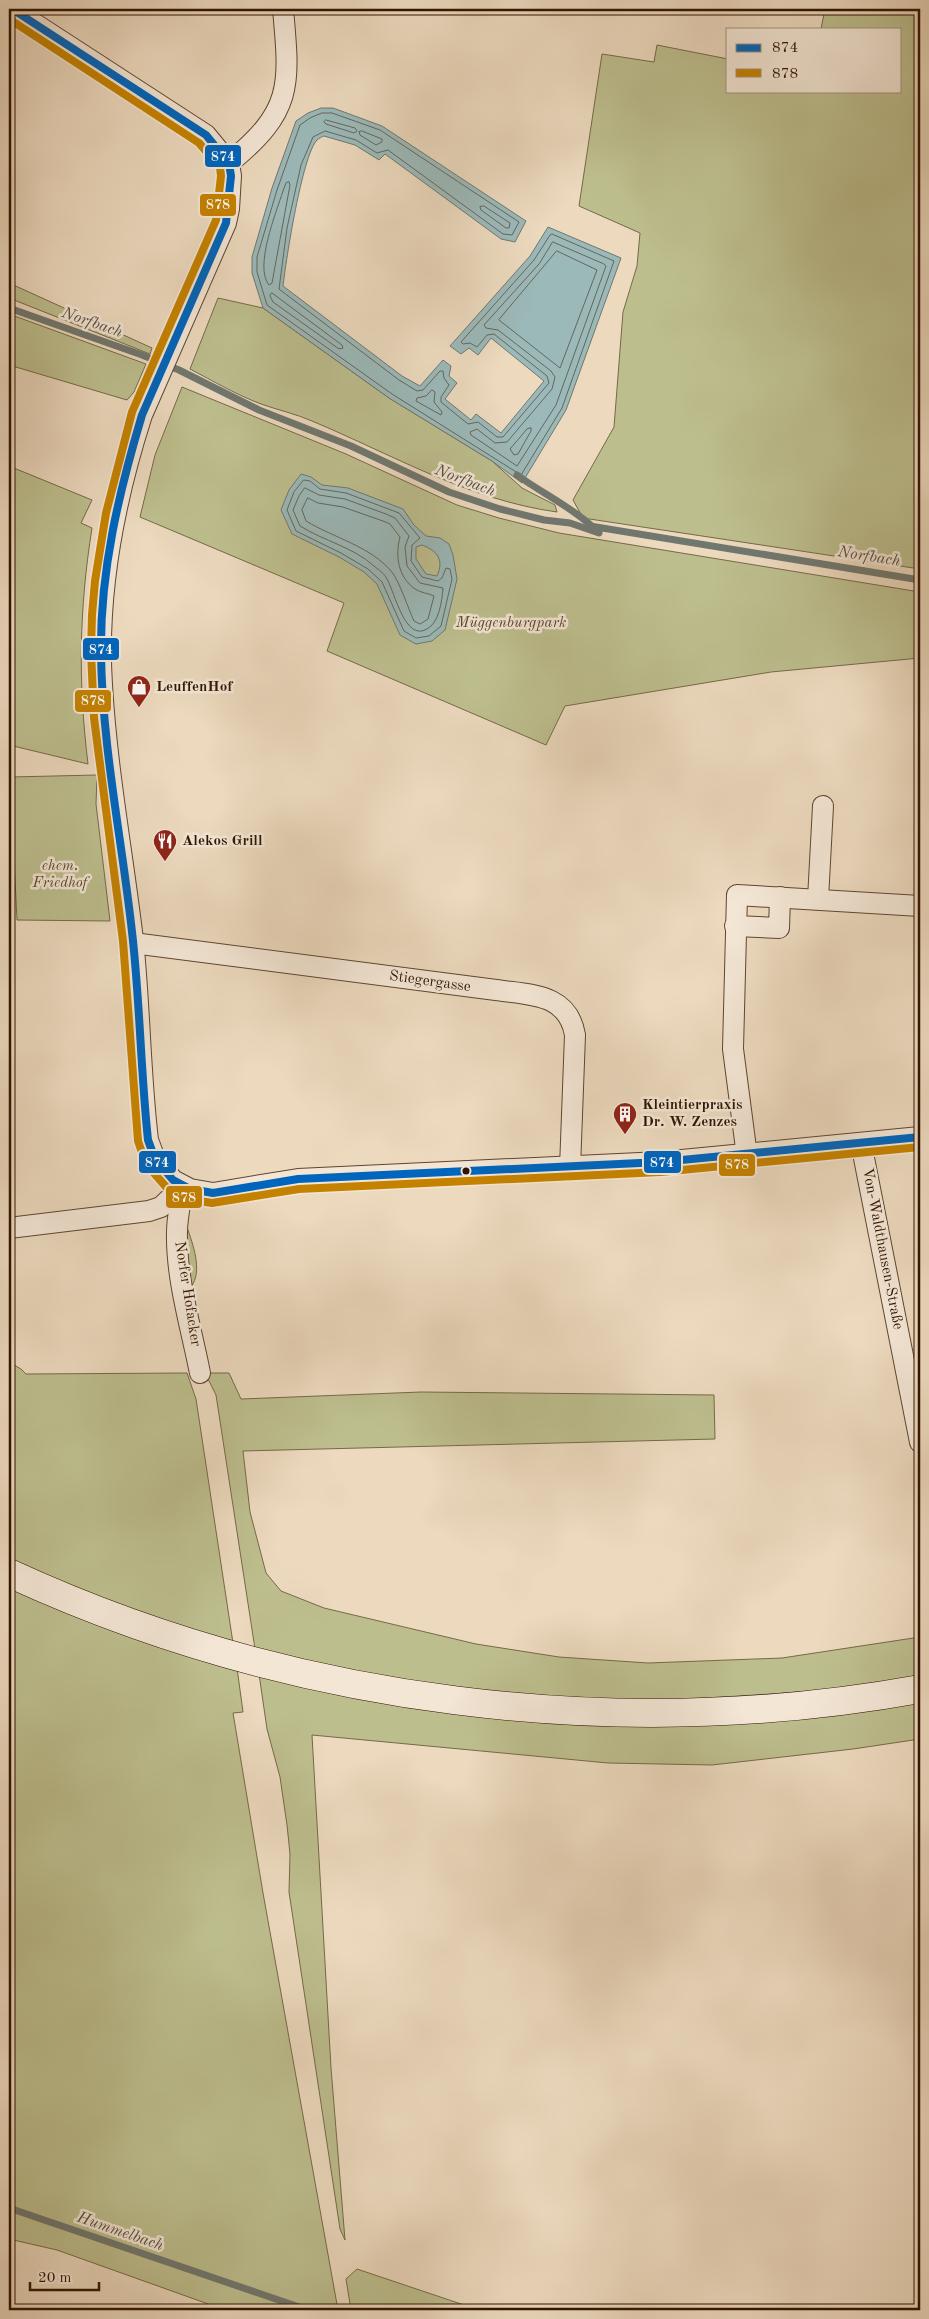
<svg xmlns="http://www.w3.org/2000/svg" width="929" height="2319" font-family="'Old Standard TT',serif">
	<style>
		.green { fill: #bdbe8e; stroke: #766947 }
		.water { fill: #9bb9b9; stroke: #70776f; fill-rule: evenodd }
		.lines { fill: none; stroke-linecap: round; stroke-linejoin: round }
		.shore { stroke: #66665c; stroke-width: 1 }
		.stream { stroke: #70776f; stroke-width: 7 }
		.minor-casing { stroke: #5f4530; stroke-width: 22 }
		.secondary-casing { stroke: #301400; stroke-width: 29 }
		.minor { stroke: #f3e6d5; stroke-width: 20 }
		.secondary { stroke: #f3e6d5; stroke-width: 28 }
		.bus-1-casing { stroke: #f3e6d5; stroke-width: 11 }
		.bus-2-casing { stroke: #f3e6d5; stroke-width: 11 }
		.bus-1 { stroke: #0065bd; stroke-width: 8 }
		.bus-2 { stroke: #c58200; stroke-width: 8 }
		.bus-dot { fill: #301400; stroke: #f3e6d5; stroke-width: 2 }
		.labels { text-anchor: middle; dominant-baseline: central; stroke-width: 5; stroke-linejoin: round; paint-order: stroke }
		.park-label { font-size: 15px; font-style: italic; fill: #5a472b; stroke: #f3e6d5 }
		.poi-label { font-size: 15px; font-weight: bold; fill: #301400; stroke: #f3e6d5; text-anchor: start }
		.street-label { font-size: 15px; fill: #301400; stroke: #f3e6d5 }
		.water-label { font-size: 16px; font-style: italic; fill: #554e41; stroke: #f3e6d5 }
		.line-badge { stroke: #f3e6d5; stroke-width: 2 }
		.badge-label { font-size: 14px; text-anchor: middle; font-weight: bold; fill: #fff }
	</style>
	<rect width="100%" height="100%" fill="#ecd9be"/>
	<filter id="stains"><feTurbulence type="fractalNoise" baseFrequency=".004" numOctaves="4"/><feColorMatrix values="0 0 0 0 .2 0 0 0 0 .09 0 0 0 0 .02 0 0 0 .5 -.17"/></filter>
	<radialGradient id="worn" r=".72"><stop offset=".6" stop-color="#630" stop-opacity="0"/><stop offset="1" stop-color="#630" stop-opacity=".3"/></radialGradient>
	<!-- green -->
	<g class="green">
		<polygon points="825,9 920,9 920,569 583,518 573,500 614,427 623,312 637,266 640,233 579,206 602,54 654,62 657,45 728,59 728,91 900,91 900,29 821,29"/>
		<polygon points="9,283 152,348 150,354 9,298"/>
		<path d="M218,298l45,10 126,90 103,63 30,27 33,17 2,7c-88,-12 -164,-57 -245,-91 -16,-7 -34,-11 -51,-17 -24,-9 -48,-23 -71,-35z"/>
		<polygon points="9,314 146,364 134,392 127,400 9,365"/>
		<polygon points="182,387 346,454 457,505 499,518 559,533 920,592 920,658 771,672 565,706 546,745 327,651 344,603 140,517 155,455"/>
		<path d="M9,466l83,34 -11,23 11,5c-13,82 -14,154 -4,236l-79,-19z"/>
		<polygon points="97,775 96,804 110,921 17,920 10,777"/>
		<path d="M185,1227h2c6,18 16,44 4,60l-4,-8z"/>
		<polygon points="9,1362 21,1369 26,1374 187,1373 196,1399 233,1643 115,1605 9,1560"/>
		<polygon points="205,1373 229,1373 241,1399 421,1392 714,1395 715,1439 243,1451 250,1512 266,1573 281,1591 324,1608 476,1644 559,1657 648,1663 782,1658 920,1637 920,1677 834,1690 659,1701 542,1699 367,1676 255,1649 216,1395"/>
		<polygon points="9,1585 237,1668 243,1712 233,1713 263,1893 338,2310 225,2310 57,2250 9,2239"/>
		<polygon points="259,1674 381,1701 920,1701 920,1739 853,1749 712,1765 608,1763 312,1735 331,2068 345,2240 340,2229 289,1892 290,1854 287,1825 280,1777 267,1729"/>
		<polygon points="357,2269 479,2310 351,2310 346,2279"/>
	</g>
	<!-- water -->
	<g class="water">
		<path d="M321,108h12l49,18 144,95 -11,21 -14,-3 -116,-85 -6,6 -24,-15 -31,-9c-1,0 -6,3 -7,4 -15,16 -31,120 -34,146l119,90 18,10 23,-26 8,6 -2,10 8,7 -12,16 26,21 5,-6 25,19 43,-52 -53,-43 -13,17 -9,-7 -8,6 -11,-8 80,-90 18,-29 73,31 -55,152 -44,73 -30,-22 -103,-63 -126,-90 -11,-35v-16l20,-69 24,-67 12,-8z"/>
		<path d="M301,474l10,3 11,8 26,3 55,21 11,16 12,11 14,2 9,6 4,11 4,24 -12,51 -13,11 -16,3 -16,-9 -23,-51 -13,-12 -25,-15 -47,-23 -11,-24 8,-20zM422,545c16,6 22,15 15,31l-11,-2 -10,-15v-12z"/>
	</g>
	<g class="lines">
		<!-- shore -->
		<g class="shore">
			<polygon points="322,113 332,113 380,130 519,222 512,235 503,234 388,150 377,153 356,140 325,131 313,137 301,165 287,228 279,289 399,380 417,391 423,390 440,371 443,371 444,378 449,385 441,397 441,402 468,424 478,422 497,437 503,437 549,383 547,376 494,334 487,335 477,347 470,343 463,344 461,342 534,260 550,235 552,234 614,261 562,408 521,475 392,394 267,305 257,272 257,257 277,190 300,125 310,118"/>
			<polygon points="326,120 355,128 357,131 354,133 326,124 324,122"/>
			<polygon points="362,131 382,139 382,142 376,145 360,135 359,132"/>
			<path d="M289,182l1,3 -18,98 -3,2c-15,-18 7,-72 14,-94l3,-8z"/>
			<polygon points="484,206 510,223 509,228 506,228 481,210 480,207"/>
			<polygon points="553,242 604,264 606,266 556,405 517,466 471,435 470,432 477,429 495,443 507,442 552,389 555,377 551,371 498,330 486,328 484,325 539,264"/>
			<polygon points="557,251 597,270 560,368 499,320"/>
			<polygon points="272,293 342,345 343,348 339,349 273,302 270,296"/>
			<polygon points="432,390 435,392 434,402 442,412 441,415 416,401 417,398 426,396"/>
			<polygon points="531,428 531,431 518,454 514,455 510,449 527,429"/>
			<polygon points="304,480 310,481 320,489 346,493 399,513 420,538 412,545 411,561 422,577 438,581 442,578 446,568 450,569 452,579 441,626 429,636 416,638 404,631 382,582 368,569 341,553 296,531 287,510 294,492"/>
			<path d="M305,488l14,7 26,4 41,15 9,4 14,18 -4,11 2,19 13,17 23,5c-1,13 -4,35 -16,41 -22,13 -32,-36 -40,-50 -2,-5 -8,-9 -13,-13 -21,-19 -50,-25 -74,-40l-7,-16 6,-14z"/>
			<path d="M308,498l10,5 25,4 40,14 7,3 10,13c-5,19 -2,40 15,52 6,4 13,4 19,7l-6,23 -8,5 -6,-3c-6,-13 -14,-38 -22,-49 -22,-26 -58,-34 -86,-51l-4,-11z"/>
		</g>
		<!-- stream -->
		<g class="stream">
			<polyline points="9,308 142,355 179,370 259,410 351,446 449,492 500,509 544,520 570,523 599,533 590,526 920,580"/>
			<path d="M517,475c26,19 52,30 77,53"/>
			<polyline points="9,2208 308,2310"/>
		</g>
		<!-- minor casing -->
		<g class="minor-casing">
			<g id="minor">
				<path d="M12,9l194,126 23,28 2,13 -2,33 -3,14 -84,192c-28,87 -46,178 -40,270 5,86 21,170 31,255 7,66 7,133 15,200l7,19 18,21 17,9 23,4 85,-14 363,-17 259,-25"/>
				<path d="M229,163c64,-52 61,-77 54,-154"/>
				<polyline points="818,899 823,806"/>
				<polyline points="735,926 779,928 780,897"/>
				<path d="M133,943l363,47c34,5 72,3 79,45l-5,133"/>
				<polyline points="861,1143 920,1442"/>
				<polyline points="747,1156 733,1049 737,895 920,906"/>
				<path d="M183,1186c-2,15 -6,31 -6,46 -1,47 14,95 23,141"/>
				<polyline points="9,1228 149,1211 161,1207 183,1186"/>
			</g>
		</g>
		<!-- secondary casing -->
		<g class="secondary-casing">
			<path id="secondary" d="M9,1573c282,130 606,171 911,116"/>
		</g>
		<!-- minor -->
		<use href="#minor" class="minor"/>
		<!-- secondary -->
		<use href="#secondary" class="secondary"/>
		<!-- bus-1 casing -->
		<g class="bus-1-casing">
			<path id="bus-1" d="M12,9l194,126 23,28 2,13 -5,47 -84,192c-23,77 -42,156 -41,237 1,97 22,192 32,289 7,66 8,133 15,199l7,19 18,21 17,9 23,4 85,-14 363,-17 259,-25"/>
		</g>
		<!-- bus-2 casing -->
		<g class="bus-2-casing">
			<polyline id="bus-2" points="9,19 199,143 220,167 221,176 216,220 132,412 106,513 95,581 92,615 91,651 94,718 123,941 138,1141 146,1164 167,1188 187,1199 212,1203 299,1189 661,1172 920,1147"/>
		</g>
		<!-- bus-1 -->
		<use href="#bus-1" class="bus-1"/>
		<!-- bus-2 -->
		<use href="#bus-2" class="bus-2"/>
	</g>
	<!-- icons -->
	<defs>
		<g id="shop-pin" transform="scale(1.25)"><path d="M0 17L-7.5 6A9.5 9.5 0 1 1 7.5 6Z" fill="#8f2418" stroke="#f3e6d5"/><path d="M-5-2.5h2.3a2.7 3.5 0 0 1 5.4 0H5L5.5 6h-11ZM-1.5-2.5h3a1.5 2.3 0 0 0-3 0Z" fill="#fff"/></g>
		<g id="restaurant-pin" transform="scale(1.25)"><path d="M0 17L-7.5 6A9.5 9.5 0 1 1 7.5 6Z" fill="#8f2418" stroke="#f3e6d5"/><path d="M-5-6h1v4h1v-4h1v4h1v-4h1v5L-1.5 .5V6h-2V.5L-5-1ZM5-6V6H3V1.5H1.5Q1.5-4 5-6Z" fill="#fff"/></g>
		<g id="building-pin" transform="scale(1.25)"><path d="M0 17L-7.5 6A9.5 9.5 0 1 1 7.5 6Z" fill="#8f2418" stroke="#f3e6d5"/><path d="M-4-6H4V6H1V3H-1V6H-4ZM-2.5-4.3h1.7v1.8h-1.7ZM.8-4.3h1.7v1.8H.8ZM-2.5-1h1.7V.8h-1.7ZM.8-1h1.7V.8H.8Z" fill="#fff"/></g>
	</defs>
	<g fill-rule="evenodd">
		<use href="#shop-pin" x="139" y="687"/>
		<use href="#restaurant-pin" x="165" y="841"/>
		<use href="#building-pin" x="625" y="1114"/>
	</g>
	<!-- markers -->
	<circle class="bus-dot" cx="466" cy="1171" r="4.5"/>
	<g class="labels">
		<!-- park labels -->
		<g class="park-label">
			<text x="511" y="623">Müggenburgpark</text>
			<text x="60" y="866">ehem.<tspan x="60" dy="17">Friedhof</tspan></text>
		</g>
		<!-- poi labels -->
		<g class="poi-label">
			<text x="156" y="687">LeuffenHof</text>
			<text x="182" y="841">Alekos Grill</text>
			<text x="642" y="1105">Kleintierpraxis<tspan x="642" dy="17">Dr. W. Zenzes</tspan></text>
		</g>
		<!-- street labels -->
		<g class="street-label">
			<text transform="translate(430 982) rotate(8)">Stiegergasse</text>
			<text transform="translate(882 1249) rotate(79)">Von-Waldthausen-Straße</text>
			<text transform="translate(187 1294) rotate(81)">Norfer Hofacker</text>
		</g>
		<!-- water labels -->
		<g class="water-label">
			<text transform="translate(92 323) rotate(19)">Norfbach</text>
			<text transform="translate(465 481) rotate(21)">Norfbach</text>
			<text transform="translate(869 557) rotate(9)">Norfbach</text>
			<text transform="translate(120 2232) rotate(19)">Hummelbach</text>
		</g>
	</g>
	<g class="line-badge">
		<rect x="204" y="144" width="38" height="24" rx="5" fill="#0065bd"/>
		<rect x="199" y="193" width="38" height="24" rx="5" fill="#c58200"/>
		<rect x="82" y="637" width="38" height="24" rx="5" fill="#0065bd"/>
		<rect x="74" y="689" width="38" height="24" rx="5" fill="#c58200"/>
		<rect x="643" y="1150" width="39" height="24" rx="5" fill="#0065bd"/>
		<rect x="138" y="1150" width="39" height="24" rx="5" fill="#0065bd"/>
		<rect x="718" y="1153" width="38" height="24" rx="5" fill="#c58200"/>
		<rect x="165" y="1185" width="38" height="24" rx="5" fill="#c58200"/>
	</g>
	<g class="badge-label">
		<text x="223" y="161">874</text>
		<text x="218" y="209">878</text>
		<text x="101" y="654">874</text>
		<text x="93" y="705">878</text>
		<text x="662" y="1167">874</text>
		<text x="157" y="1167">874</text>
		<text x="737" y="1169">878</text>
		<text x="184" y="1202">878</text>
	</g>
	<!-- margin -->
	<rect width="929" height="2319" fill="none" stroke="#ecd9be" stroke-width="30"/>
	<rect x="10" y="10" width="909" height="2299" fill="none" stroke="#301400" stroke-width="2.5"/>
	<rect x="15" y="15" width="899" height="2289" fill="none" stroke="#301400"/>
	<!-- legend -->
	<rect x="726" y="28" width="175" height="65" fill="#f3e6d5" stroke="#a59280"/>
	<rect x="736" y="44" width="25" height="8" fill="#0065bd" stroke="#a59280"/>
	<text x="772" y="52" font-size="15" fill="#301400">874</text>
	<rect x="736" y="69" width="25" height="8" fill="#c58200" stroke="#a59280"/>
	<text x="772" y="78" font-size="15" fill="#301400">878</text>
	<!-- scale -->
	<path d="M30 2282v8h69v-8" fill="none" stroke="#301400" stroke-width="2.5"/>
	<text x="38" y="2282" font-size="15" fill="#301400" stroke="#f3e6d5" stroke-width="4" paint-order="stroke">20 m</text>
	<rect width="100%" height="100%" filter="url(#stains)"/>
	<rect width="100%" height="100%" fill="url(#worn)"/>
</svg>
